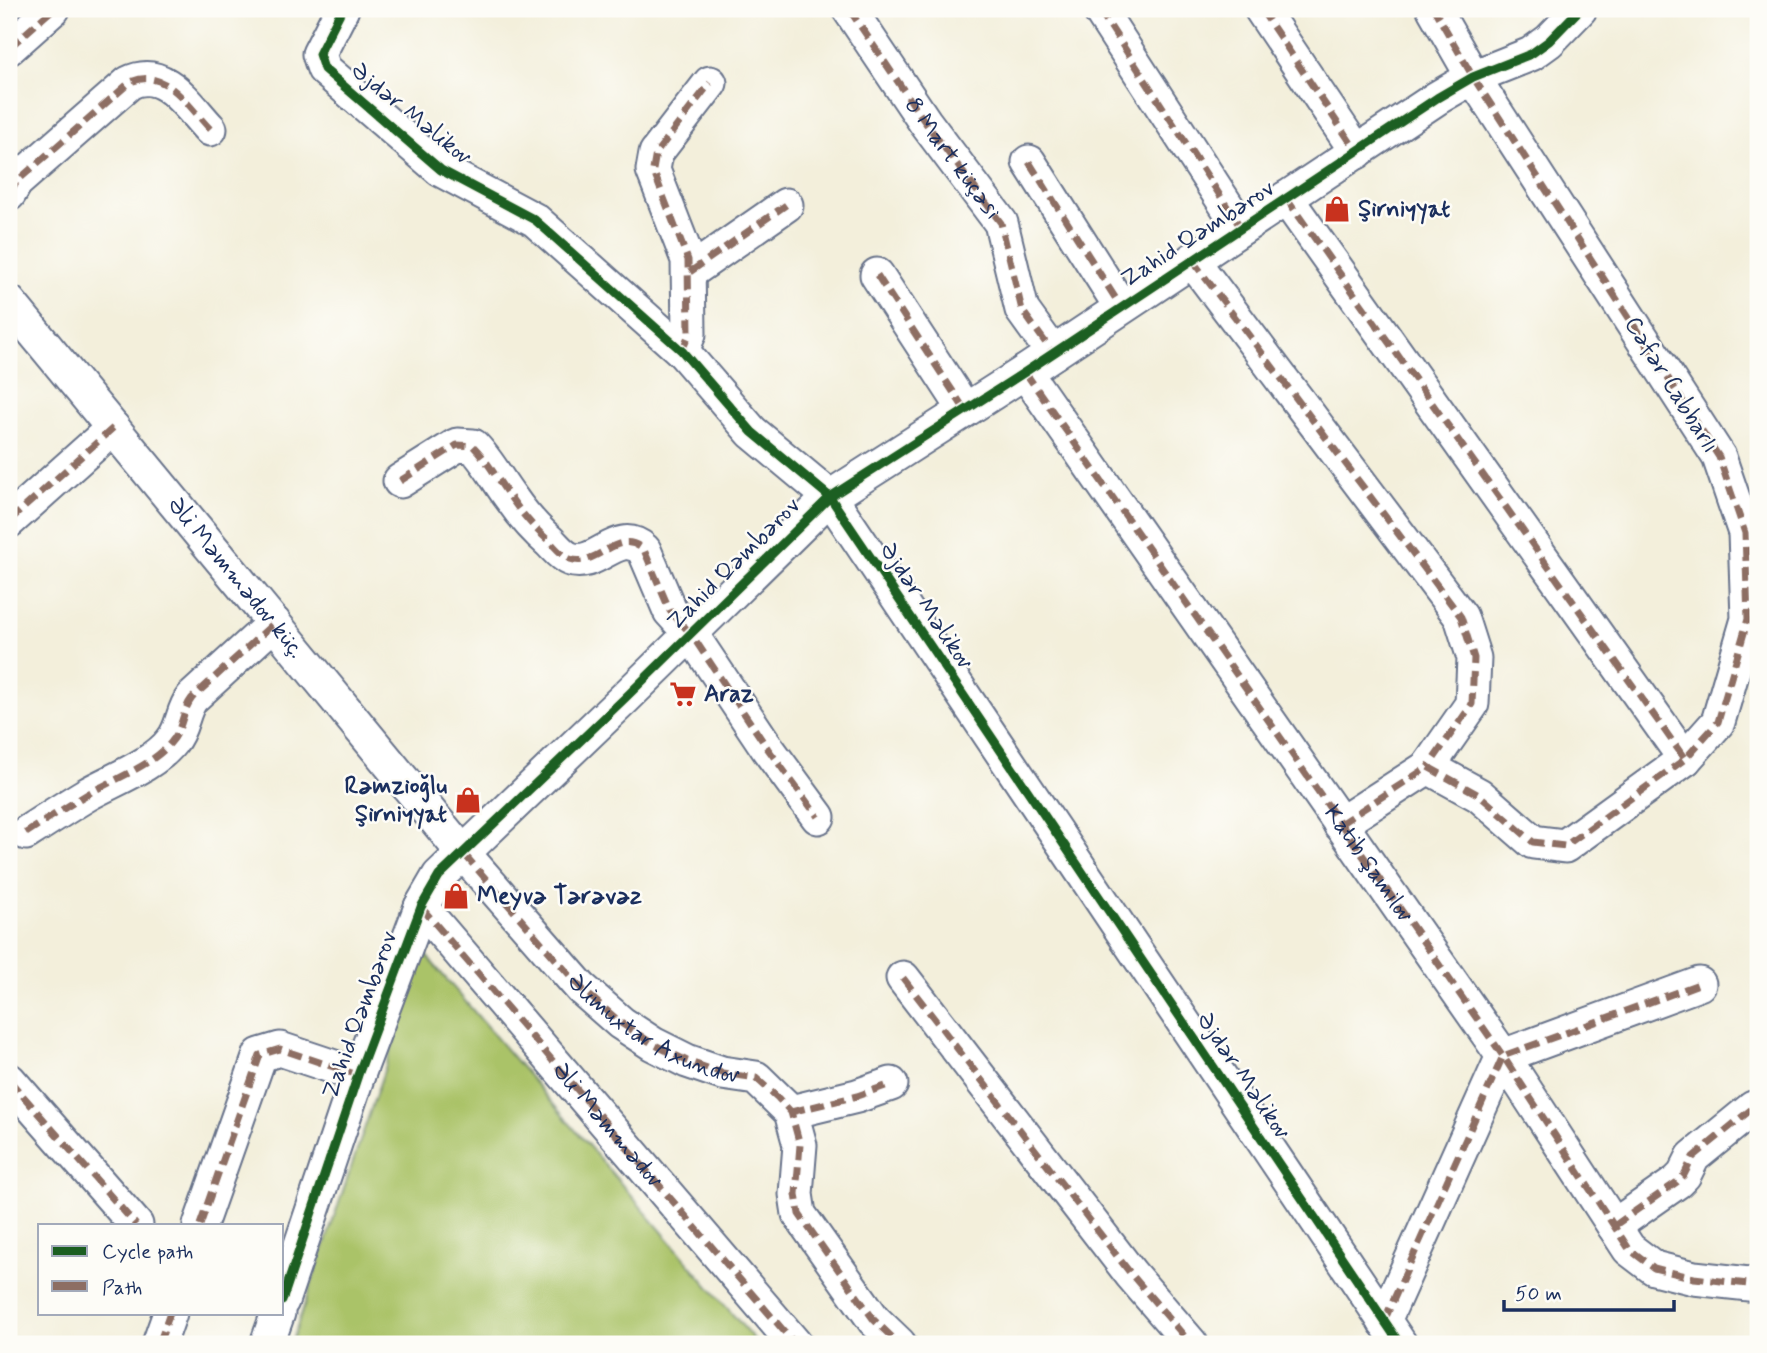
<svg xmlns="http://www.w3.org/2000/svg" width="1767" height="1353" font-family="Mynerve,sans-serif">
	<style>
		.green { fill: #aac368; stroke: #627963; stroke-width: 2 }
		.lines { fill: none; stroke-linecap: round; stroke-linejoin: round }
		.minor-casing { stroke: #67728a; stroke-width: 37 }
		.minor { stroke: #fff; stroke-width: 33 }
		.quiet { stroke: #8d6e63; stroke-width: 7; stroke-dasharray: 14 7; stroke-linecap: butt }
		.cycleway-casing { stroke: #fdfcf7; stroke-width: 13 }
		.cycleway { stroke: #1b5e20; stroke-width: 9 }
		.labels { text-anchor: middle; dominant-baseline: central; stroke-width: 5; stroke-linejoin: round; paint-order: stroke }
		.street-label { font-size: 24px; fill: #1b2f5e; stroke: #fdfcf7 }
		.poi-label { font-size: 24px; font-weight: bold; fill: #1b2f5e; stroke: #fdfcf7; text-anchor: start }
	</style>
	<rect width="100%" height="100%" fill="#fdfcf7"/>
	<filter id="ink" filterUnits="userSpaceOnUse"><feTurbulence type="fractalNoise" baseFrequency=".0143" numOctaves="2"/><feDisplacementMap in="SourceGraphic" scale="14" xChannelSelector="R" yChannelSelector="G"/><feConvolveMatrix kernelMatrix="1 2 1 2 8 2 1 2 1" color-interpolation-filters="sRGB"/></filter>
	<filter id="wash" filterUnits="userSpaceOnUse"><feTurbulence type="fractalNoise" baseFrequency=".00686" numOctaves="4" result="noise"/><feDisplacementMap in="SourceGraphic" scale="28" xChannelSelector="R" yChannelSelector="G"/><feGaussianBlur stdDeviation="1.57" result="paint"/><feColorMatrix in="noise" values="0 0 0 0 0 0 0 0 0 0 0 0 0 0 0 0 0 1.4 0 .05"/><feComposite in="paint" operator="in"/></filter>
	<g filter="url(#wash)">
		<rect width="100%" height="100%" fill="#f3efdb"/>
		<!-- green -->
		<polygon class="green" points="424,953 758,1344 291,1344"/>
	</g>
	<g filter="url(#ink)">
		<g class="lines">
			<!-- minor casing -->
			<g class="minor-casing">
				<g id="minor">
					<polyline points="342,9 319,54 324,69 441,170 535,220 682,351 752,432 830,497 1400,1344"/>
					<polyline points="849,9 925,122 1001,223 1022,310 1053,353"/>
					<polyline points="1099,9 1241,228"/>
					<polyline points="1261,9 1357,152"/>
					<polyline points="9,48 53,9"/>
					<polyline points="1029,162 1121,307"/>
					<path d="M9,194l7,-12 113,-99c35,-18 59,23 81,46"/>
					<polyline points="1286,198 1685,759"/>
					<polyline points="1192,260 1461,617 1474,658 1472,704 1428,767"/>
					<polyline points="690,272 786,205"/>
					<polyline points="877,275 965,410"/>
					<path id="s1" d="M9,302l455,552 117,134 40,35 32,21 34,17 35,12 34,5 35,34 9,33 -4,49 3,20 75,106 25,24"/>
					<polyline points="682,351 689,334 688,260 653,170 656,153 710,83"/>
					<path id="s2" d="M1025,372l478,684 126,193 25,19 40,10 64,7"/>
					<path d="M400,481l57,-36 16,1c15,15 25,35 38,52 11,16 24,31 39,44 6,6 12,14 20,17 27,10 48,-33 74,-9l26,61 21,23 77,115 50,68"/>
					<polyline points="9,521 113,428"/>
					<polyline points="1340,824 1428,767 1479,795 1533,842 1565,846 1685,759 1718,722 1748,619 1745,533 1719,457 1473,77 1434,9"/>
					<path d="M26,833c20,-13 40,-26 60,-38 26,-15 68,-30 86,-54 11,-13 10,-30 20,-43l82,-75"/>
					<polyline points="421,907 795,1344"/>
					<polyline points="903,978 1131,1274 1191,1344"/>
					<polyline points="9,1080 136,1225"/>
					<polyline points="791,1112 857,1096 891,1084"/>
					<polyline points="200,1225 260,1055 280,1049 358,1075"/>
					<polyline points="1614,1226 1677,1182 1684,1175 1693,1157 1753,1108"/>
					<polyline points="282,1301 358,1075 421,907 439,876 625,698 830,497 1025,372 1437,98 1473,77 1531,54 1549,41 1580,9"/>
					<polyline points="1384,1321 1503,1056 1699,984"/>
					<polyline points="159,1344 170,1313"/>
					<polyline points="267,1344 278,1313"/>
				</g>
			</g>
			<!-- minor -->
			<use href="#minor" class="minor"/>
			<!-- quiet -->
			<g class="quiet">
				<path id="s3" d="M849,9l76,113 76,101 21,87 31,43"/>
				<polyline points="1099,9 1241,228"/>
				<polyline points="1261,9 1357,152"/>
				<polyline points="9,48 53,9"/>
				<polyline points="1029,162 1121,307"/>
				<path d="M9,194l7,-12 113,-99c35,-18 59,23 81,46"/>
				<polyline points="1286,198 1685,759"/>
				<polyline points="1192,260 1461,617 1474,658 1472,704 1428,767"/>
				<polyline points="690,272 786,205"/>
				<polyline points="877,275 965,410"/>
				<polyline points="682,351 689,334 688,260 653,170 656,153 710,83"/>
				<polyline points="1025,372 1503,1056 1629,1249 1654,1268 1694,1278 1758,1285"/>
				<path d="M400,481l57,-36 16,1c15,15 25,35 38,52 11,16 24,31 39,44 6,6 12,14 20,17 27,10 48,-33 74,-9l26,61 21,23 77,115 50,68"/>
				<polyline points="9,521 113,428"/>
				<polyline points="1340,824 1428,767 1479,795 1533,842 1565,846 1685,759 1718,722 1748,619 1745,533 1719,457 1473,77 1434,9"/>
				<path d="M26,833c20,-13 40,-26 60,-38 26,-15 68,-30 86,-54 11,-13 10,-30 20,-43l82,-75"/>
				<polyline points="464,854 581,988 621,1023 653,1044 687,1061 722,1073 756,1078 778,1098 791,1112 800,1145 796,1194 799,1214 874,1320 899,1344"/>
				<path id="s4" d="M421,907l374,437"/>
				<polyline points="903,978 1131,1274 1191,1344"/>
				<polyline points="9,1080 136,1225"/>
				<polyline points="791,1112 857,1096 891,1084"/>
				<polyline points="200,1225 260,1055 280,1049 358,1075"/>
				<polyline points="1614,1226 1677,1182 1684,1175 1693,1157 1753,1108"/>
				<polyline points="1384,1321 1503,1056 1699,984"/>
				<polyline points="159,1344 170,1313"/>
			</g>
			<!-- cycleway casing -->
			<g class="cycleway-casing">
				<g id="cycleway">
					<polyline points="342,9 319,54 324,69 441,170 535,220 682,351 752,432 830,497 1400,1344"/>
					<polyline points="282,1301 358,1075 421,907 439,876 625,698 830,497 1025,372 1437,98 1473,77 1531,54 1549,41 1580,9"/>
				</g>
			</g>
			<!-- cycleway -->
			<use href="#cycleway" class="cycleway"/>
		</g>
	</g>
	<!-- icons -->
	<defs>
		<g id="shop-bare" transform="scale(2.1)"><path d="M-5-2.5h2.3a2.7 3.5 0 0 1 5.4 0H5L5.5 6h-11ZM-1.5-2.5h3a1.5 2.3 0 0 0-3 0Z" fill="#c8321e" stroke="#fdfcf7" stroke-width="2.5" paint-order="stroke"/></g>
		<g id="supermarket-bare" transform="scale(2.1)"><path d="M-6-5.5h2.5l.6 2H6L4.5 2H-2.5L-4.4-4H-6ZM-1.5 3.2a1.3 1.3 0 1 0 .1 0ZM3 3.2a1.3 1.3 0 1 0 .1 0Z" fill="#c8321e" stroke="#fdfcf7" stroke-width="2.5" paint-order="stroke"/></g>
	</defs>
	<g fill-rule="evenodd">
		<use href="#shop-bare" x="1337" y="209"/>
		<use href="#supermarket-bare" x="683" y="694"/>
		<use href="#shop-bare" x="468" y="800"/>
		<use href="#shop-bare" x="456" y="896"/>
	</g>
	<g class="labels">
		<!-- street labels -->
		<g class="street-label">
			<text transform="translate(411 114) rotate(39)">Əjdər Məlikov</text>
			<text stroke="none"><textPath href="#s3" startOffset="182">8 Mart küçəsi</textPath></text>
			<text transform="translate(1198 234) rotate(-33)">Zahid Qəmbərov</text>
			<text transform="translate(1671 385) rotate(58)">Cəfər Cabbarlı</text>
			<text transform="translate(734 564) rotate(-45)">Zahid Qəmbərov</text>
			<text stroke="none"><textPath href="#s1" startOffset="357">Əli Məmmədov küç.</textPath></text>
			<text transform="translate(926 606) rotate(56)">Əjdər Məlikov</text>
			<text stroke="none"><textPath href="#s2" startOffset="600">Katib Şamilov</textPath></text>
			<text transform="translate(360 1015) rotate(-70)">Zahid Qəmbərov</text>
			<text stroke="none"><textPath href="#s1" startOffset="978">Əlimuxtar Axundov</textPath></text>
			<text transform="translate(1243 1076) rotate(56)">Əjdər Məlikov</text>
			<text stroke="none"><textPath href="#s4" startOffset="287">Əli Məmmədov</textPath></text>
		</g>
		<!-- poi labels -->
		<g class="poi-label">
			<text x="1358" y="209">Şirniyyat</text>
			<text x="704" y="694">Araz</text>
			<text x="447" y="786" text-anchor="end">Rəmzioğlu<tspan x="447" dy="28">Şirniyyat</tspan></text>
			<text x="477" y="896">Meyvə Tərəvəz</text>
		</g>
	</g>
	<!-- margin -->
	<rect width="1767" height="1353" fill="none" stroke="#fdfcf7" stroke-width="35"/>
	<!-- legend -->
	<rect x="38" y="1224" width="245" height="91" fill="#fdfcf7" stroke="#a3aaba" stroke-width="2"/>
	<rect x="52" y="1246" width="35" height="10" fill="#1b5e20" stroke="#a3aaba" stroke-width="2"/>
	<text x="102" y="1258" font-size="21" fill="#1b2f5e">Cycle path</text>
	<rect x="52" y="1281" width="35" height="10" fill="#8d6e63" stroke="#a3aaba" stroke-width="2"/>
	<text x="102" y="1294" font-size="21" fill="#1b2f5e">Path</text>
	<!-- scale -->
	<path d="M1504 1300v10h170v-10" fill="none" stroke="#1b2f5e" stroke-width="3.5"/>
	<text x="1515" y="1300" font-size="21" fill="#1b2f5e" stroke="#fdfcf7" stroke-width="5" paint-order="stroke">50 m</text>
</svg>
